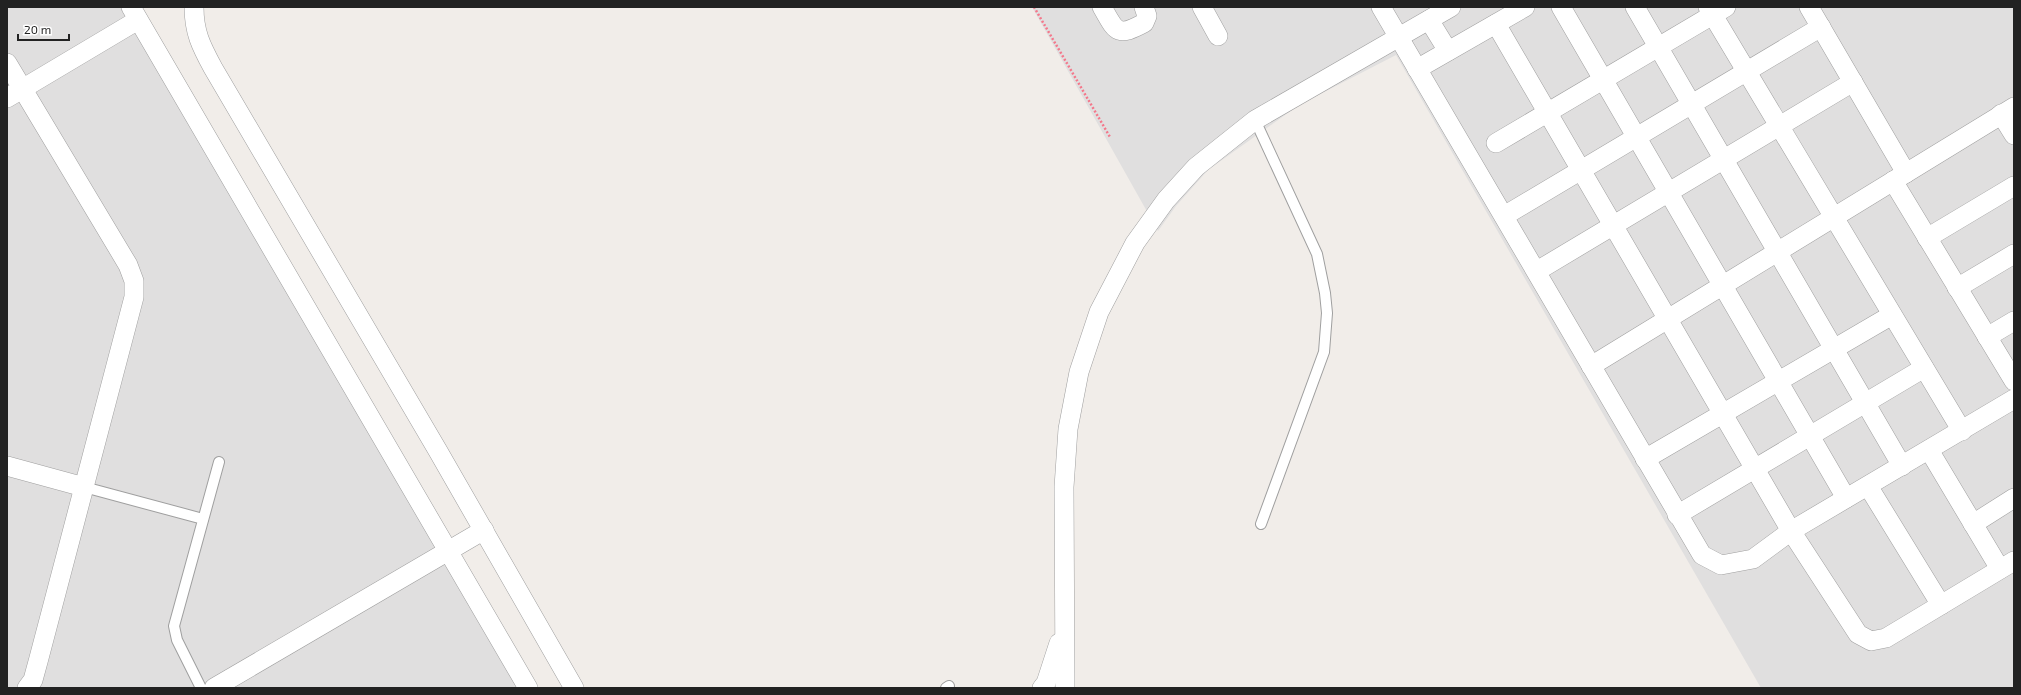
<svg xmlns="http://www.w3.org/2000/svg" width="2021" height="695" font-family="'Exo 2',sans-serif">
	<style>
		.residential { fill: #e0dfdf }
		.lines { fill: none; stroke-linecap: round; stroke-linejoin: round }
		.lane-casing { stroke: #9f9f9f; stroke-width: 12 }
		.street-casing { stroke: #9f9f9f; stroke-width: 20 }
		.path { stroke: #f4788b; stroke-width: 2.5; stroke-dasharray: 2 2; stroke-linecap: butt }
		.lane { stroke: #fff; stroke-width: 10 }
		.street { stroke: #fff; stroke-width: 19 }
	</style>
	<rect width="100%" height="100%" fill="#f1ede9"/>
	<!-- residential -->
	<g class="residential">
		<polygon points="7,7 121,7 517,688 7,688"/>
		<polygon points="1032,7 2014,7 2014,688 1761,688 1396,55 1299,105 1208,170 1176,206 1158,231"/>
	</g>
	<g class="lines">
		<!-- lane casing -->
		<g class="lane-casing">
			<g id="lane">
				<polyline points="1255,120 1317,254 1325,293 1327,313 1324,352 1261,524"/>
				<polyline points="84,487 203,519"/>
				<polyline points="201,688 177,640 174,626 219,462"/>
				<polyline points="946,688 949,686"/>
			</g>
		</g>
		<!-- street casing -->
		<g class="street-casing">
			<g id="street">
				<polyline points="131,7 528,688"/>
				<path d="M194,7c0,25 7,39 19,61l225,383 136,237"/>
				<path d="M1102,7c14,24 14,31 42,16l3,-7 -3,-9"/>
				<polyline points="1202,7 1218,36"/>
				<polyline points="1381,7 1702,555 1721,565 1753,559 1791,531 2014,399"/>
				<polyline points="1561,7 1846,498"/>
				<polyline points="1635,7 1902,466"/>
				<polyline points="1708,7 1962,431"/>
				<polyline points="1809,7 1906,173"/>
				<polyline points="1429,20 1448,51"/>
				<polyline points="1496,24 1791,531 1858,634 1871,641 1886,638 2014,561"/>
				<polyline points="7,63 128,265 134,281 134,297 39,658 33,680 27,688"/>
				<polyline points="1417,69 1525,7"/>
				<polyline points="7,98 138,20"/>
				<polyline points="2001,114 2014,135"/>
				<polyline points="1496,143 1726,7"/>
				<polyline points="1893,181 2014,381"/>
				<polyline points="1504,216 1821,27"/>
				<polyline points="1927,238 2014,186"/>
				<polyline points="1537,271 1853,82"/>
				<polyline points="1957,288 2014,254"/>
				<polyline points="1987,337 2014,321"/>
				<polyline points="1591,366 2014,107"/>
				<polyline points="1929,450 2000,569"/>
				<polyline points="1645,459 1892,315"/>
				<polyline points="7,466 84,487"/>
				<polyline points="1868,486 1941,605"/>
				<polyline points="1677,515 1924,368"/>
				<polyline points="1973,524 2014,498"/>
				<polyline points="214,688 484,530"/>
				<polyline points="1042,688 1046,683 1059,643"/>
				<polyline points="1065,688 1064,487 1068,429 1079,372 1099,312 1135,243 1166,200 1196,167 1255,120 1451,7"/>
			</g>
		</g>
		<!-- path -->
		<polyline class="path" points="1034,7 1110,137"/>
		<!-- lane -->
		<use href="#lane" class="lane"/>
		<!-- street -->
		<use href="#street" class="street"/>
	</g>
	<!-- border -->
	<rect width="2021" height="695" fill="none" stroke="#222222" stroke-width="16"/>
	<!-- scale -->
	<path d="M18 34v6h51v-6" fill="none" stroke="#222222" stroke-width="2"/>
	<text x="24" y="34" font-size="12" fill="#222222" stroke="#ffffff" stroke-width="3" paint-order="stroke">20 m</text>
</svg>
